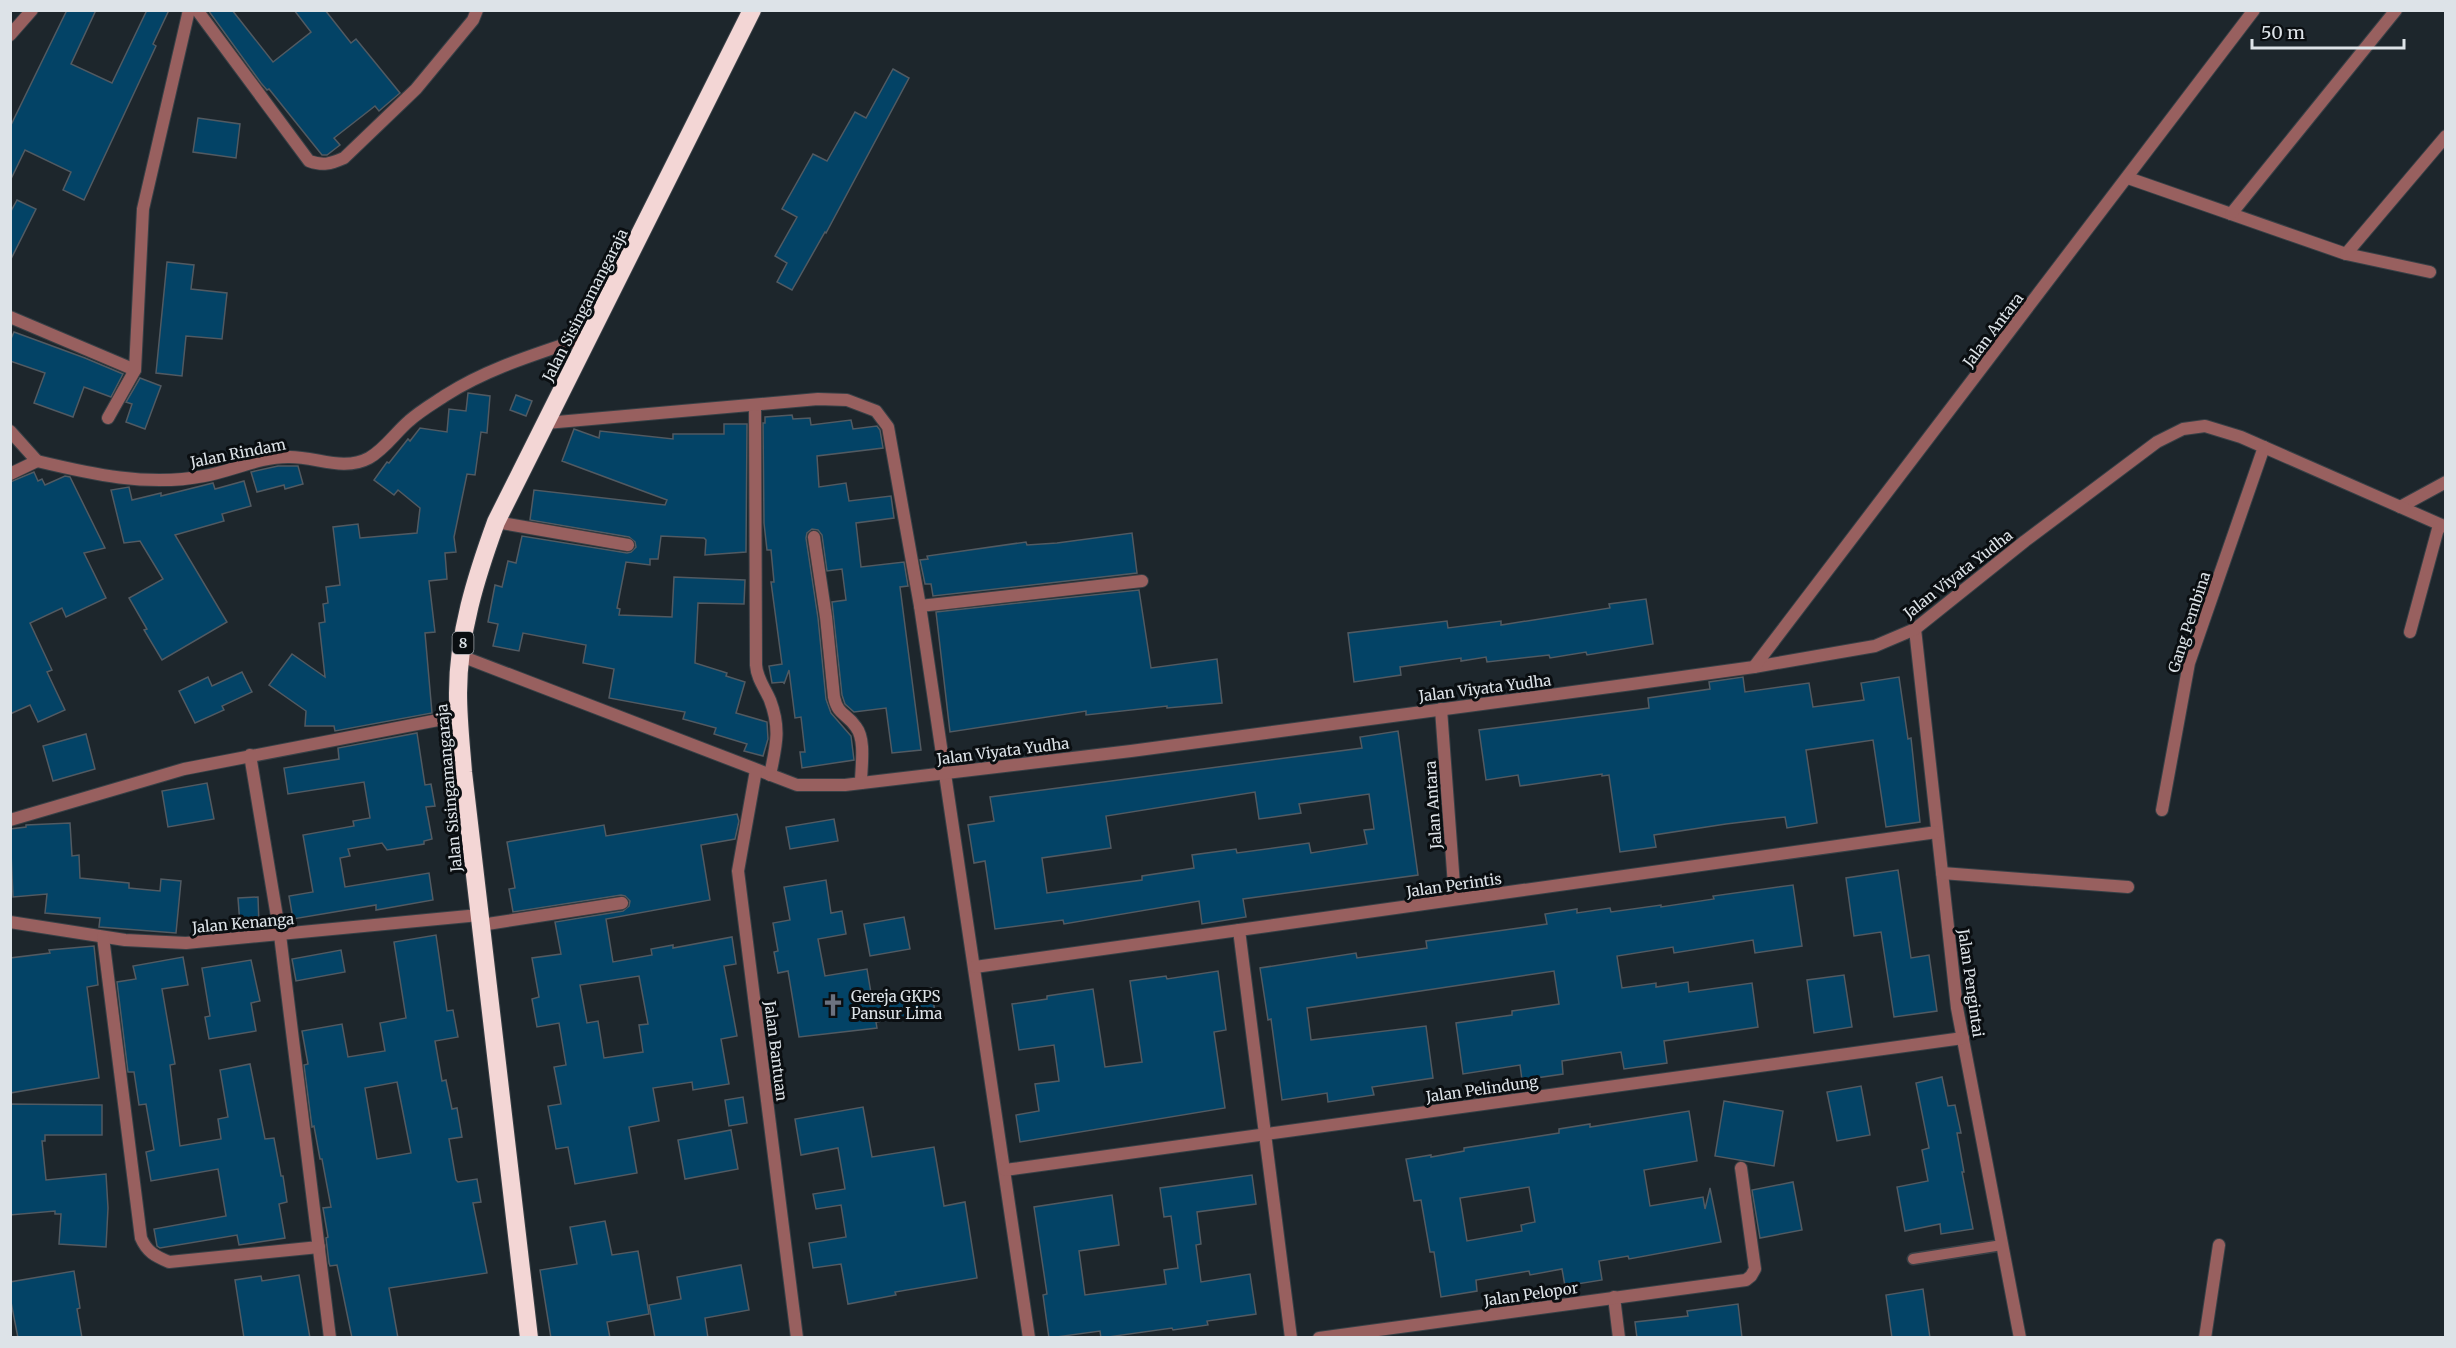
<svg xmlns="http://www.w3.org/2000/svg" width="2456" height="1348" font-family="Merriweather,serif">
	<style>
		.building { fill: #034366; stroke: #515a62; stroke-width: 1.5; fill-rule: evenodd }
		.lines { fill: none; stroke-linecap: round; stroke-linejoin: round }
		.lane-casing { stroke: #384046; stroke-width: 13 }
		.street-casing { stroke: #384046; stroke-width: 14 }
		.highway-casing { stroke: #384046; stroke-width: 20 }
		.lane { stroke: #98605f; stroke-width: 10 }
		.street { stroke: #98605f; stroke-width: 12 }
		.highway { stroke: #f3d6d5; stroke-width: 18 }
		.labels { text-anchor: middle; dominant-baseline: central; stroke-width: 6; stroke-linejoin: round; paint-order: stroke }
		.shield { fill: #0a0e11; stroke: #9ea3a8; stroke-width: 1.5 }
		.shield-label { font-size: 14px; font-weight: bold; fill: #dde3e8 }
		.street-label { font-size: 15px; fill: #dde3e8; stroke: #0a0e11 }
		.poi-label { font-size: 15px; fill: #dde3e8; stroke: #0a0e11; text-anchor: start }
	</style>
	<rect width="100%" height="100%" fill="#1d262c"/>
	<!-- building -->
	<g class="building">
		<polygon points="67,10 96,10 71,64 112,83 147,10 169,10 153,44 156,46 84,200 63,190 71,172 25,150 10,181 10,127"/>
		<polygon points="208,10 232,10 273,62 311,32 294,10 325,10 351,43 356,39 400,93 379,111 375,106 334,138 340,145 327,155 322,155 269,89 267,90 261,83"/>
		<polygon points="893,69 909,78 826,233 825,232 792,290 777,282 787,263 775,256 797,217 782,209 813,154 827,161 855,112 866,118"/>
		<polygon points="198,118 240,124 236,158 193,152"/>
		<polygon points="17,200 36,209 10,261 10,213"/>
		<polygon points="167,262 194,265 191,289 227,293 222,339 186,336 182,376 156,373"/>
		<polygon points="14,332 85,358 123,374 111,397 84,387 73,417 34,403 45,373 10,361 10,341"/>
		<polygon points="140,378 161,386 145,429 126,422 132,404 126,402"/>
		<polygon points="468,393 490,396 487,433 481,432 475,475 467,474 454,537 456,552 445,553 447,579 429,581 435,632 425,633 432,713 335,731 334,726 305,726 306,711 269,685 292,654 325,677 319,623 325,622 323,604 328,603 326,587 340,585 333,527 358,524 360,538 417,533 420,508 398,490 394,495 374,480 387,462 389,463 408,439 410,441 420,428 447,432 449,409 466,411"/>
		<polygon points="516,395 532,401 526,416 510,410"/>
		<polygon points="792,415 793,419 810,418 811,425 851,420 853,429 877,426 880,430 883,448 817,456 819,487 846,483 849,501 891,496 894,518 856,523 861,567 904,562 908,586 900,587 921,750 892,753 886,708 854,712 845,704 842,695 832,602 846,600 842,569 827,571 822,535 818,530 812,529 807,533 806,538 818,618 826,699 831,713 851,736 854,760 802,768 800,752 805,752 801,717 795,718 789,670 784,684 784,682 772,683 769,666 782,664 771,582 774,582 771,550 767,550 764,523 763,423 765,423 765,417"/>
		<polygon points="724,424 747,424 746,552 705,555 706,540 704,538 661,536 658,559 650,559 650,565 626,562 617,608 620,609 619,615 672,617 674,577 745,580 744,604 698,603 695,663 727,673 726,676 745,682 736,713 767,722 768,739 763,756 744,751 747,744 714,734 716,728 683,719 685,712 609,698 614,669 583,663 586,645 523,633 519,651 493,646 498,624 488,622 495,585 502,587 508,561 516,563 522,536 627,553 631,552 636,547 635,542 629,537 530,520 534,490 665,505 667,500 562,461 574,429 599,438 600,431 673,439 673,434 724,434"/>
		<polygon points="278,466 298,466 303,484 285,489 284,485 257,492 251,472"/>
		<polygon points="34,472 38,481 42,479 45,485 65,476 70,477 105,548 84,553 106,598 66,617 62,608 30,623 52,670 47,672 65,710 38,722 30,705 10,714 10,482"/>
		<polygon points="244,481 251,506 222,514 224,521 175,535 227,622 162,660 144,630 147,629 129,598 163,579 140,541 124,543 111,490 129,487 132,500 161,493 161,496 213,483 215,489"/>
		<polygon points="1132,533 1137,573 933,596 931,584 925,584 920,560 928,559 927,556 1026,542 1027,545 1057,543"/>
		<polygon points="1139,590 1151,668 1217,659 1222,703 1167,708 1167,706 1086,715 1086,711 950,732 936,612"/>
		<polygon points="1646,599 1653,644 1587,655 1586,652 1550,658 1549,655 1487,662 1486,657 1461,661 1461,658 1400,667 1401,675 1354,682 1348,633 1447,621 1448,628 1501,621 1501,625 1610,608 1609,604"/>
		<polygon points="242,672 252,692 222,706 224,710 195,723 179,691 208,677 212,686"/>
		<polygon points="1743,677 1745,692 1809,683 1813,707 1864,700 1861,683 1899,677 1908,739 1911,738 1920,822 1886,827 1873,740 1806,750 1817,823 1787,828 1785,817 1726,824 1654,835 1656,847 1620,852 1609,775 1602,776 1602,774 1520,786 1518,775 1486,780 1479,730 1649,708 1648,698 1710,689 1709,682"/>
		<path d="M1398,731l20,144 -175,24 3,18 -44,7 -3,-23 -135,23 -1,-4 -68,9 -10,-68 -11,2 -6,-38 26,-4 -4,-24 372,-49 -2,-11zM1255,792l4,27 42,-6 -2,-9 70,-10 5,35 -10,1 3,14 -56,9 -2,-10 -72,10 -1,-4 -44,6 2,13 -52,8v4l-95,13 -5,-35 69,-10 -5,-32z"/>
		<polygon points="417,733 425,785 431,784 435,806 426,807 432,839 424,841 424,844 387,850 382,843 348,849 350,856 340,858 345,887 429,873 433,900 376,910 376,905 293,919 289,896 313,892 303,835 354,826 353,821 370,818 364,782 288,794 284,768 339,759 338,748"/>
		<polygon points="86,734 95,769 53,781 43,746"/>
		<polygon points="207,783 214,819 168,827 162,791"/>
		<path d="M737,814l2,7 -4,18 -34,6 9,55 -104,19 7,43 39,-7 -1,-6 22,-4v3l59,-11 4,27 -12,2 13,70 -16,3 8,45 -36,6 -1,-8 -39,6 6,33 -30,6 8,46 -62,11 -7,-37 -12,2 -8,-43 13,-2 -7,-37 12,-2 -7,-42 -22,4 -5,-28 7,-2 -7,-39 29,-4 -6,-32 68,-11 6,-5 1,-5 -5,-5 -4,-1 -108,17 -4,-23 6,-1 -8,-46 97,-17 2,11zM639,976l9,48 -9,1 4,27 -39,6 -6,-37 -11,2 -7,-38z"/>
		<polygon points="834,819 838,841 790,849 786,827"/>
		<polygon points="70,823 72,856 79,855 80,878 129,883 129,888 160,891 161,879 181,881 176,933 99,927 100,918 45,913 47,894 13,897 10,829 26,827 26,825"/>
		<polygon points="1898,870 1911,958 1929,955 1937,1011 1894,1017 1881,932 1854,936 1846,878"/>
		<polygon points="826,880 831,913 842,911 846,934 818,939 825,976 867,969 872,999 931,988 935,1012 876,1022 877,1028 799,1037 788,971 778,973 774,952 778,951 773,923 790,920 784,887"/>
		<polygon points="1793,885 1802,946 1755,953 1753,940 1674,953 1673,947 1617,956 1622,988 1656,983 1656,987 1688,982 1689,992 1752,983 1758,1027 1664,1041 1667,1063 1624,1069 1621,1052 1562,1061 1563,1074 1522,1080 1520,1065 1463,1074 1456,1023 1512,1015 1512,1011 1559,1004 1554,971 1307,1008 1311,1040 1426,1026 1433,1078 1372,1087 1374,1095 1328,1102 1327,1093 1282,1100 1271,1019 1268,1020 1260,968 1356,953 1357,958 1427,948 1426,941 1547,924 1545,914 1577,909 1577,913 1610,908 1611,912 1661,905 1661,907 1714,899 1713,896"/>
		<polygon points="258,897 259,925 240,925 238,898"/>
		<polygon points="904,917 910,949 870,956 864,924"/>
		<path d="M436,935l11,76 6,-1 5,27 -23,4 7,40 4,-1 6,29 5,-1 5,29 -13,2 7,41 2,2 19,-3 4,23 -8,1 14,70 -98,15 9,50h-46l-15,-73 -7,1 -1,-3 -3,-25 2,-1 -5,-29 8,-1 -9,-48h-2l-6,-33 -2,1 -8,-62 4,-1 -6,-33 40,-7 6,33 37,-6 -5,-28 26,-5 -12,-76zM397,1082l14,71 -34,6 -12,-71z"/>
		<polygon points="94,946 98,985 87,987 99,1078 10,1093 10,958 50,953 49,950"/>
		<polygon points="341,950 345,972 296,981 292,959"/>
		<polygon points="183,957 188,985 162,989 175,1064 170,1065 180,1146 221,1139 218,1119 228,1117 220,1070 250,1064 265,1139 274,1138 281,1176 283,1176 287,1202 279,1204 285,1238 239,1245 237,1235 160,1248 157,1246 154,1229 226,1216 218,1169 151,1181 146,1152 154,1150 146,1104 139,1105 134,1072 128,1072 117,982 136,979 133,966"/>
		<polygon points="251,960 260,1001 251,1003 256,1031 209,1039 205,1017 210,1016 202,968"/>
		<polygon points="1218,971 1226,1030 1214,1032 1225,1108 1020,1142 1016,1115 1039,1111 1035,1084 1059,1081 1054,1045 1019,1050 1012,1004 1047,999 1047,996 1093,989 1105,1067 1142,1062 1130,981 1166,976 1167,979"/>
		<polygon points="1844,975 1852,1027 1814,1033 1807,980"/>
		<polygon points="1942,1077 1948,1106 1955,1105 1961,1133 1957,1133 1964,1172 1962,1172 1973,1229 1941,1234 1940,1224 1905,1231 1897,1187 1928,1181 1922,1150 1929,1148 1916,1083"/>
		<polygon points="1861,1086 1870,1135 1837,1141 1827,1092"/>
		<polygon points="743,1097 747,1123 729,1126 725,1100"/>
		<polygon points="1724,1101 1783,1111 1774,1166 1715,1156"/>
		<polygon points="10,1104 102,1105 102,1135 45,1135 45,1141 42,1141 46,1180 106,1174 108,1208 106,1247 59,1244 61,1214 55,1214 55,1211 10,1215"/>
		<polygon points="863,1107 872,1157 934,1147 944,1206 965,1202 977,1278 895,1292 896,1295 848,1304 841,1264 813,1268 809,1243 846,1237 841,1205 816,1209 813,1194 845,1189 838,1148 801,1155 795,1119"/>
		<path d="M1689,1111l8,50 -53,9 6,36 53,-9 2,12 5,-21 11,54 -92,17 -1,-3 -29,5 3,19 -37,6 -3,-17 -32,6 -1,-4 -53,9 1,11 -36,6 -7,-45h-4l-9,-52 -7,1 -8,-42 25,-4v2l33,-6v-3l95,-15v-4l31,-5v3zM1529,1187l6,35 -14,3 1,6 -55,10 -7,-43z"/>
		<polygon points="731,1130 738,1169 685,1179 678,1140"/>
		<polygon points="1252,1175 1256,1204 1197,1212 1201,1244 1196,1245 1201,1282 1250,1274 1256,1314 1207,1321 1208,1325 1173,1330 1172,1328 1101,1338 1100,1331 1049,1338 1043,1295 1047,1294 1034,1207 1112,1195 1119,1245 1079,1251 1085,1295 1166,1284 1164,1270 1178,1268 1171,1216 1164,1217 1160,1188"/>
		<polygon points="1793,1182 1802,1230 1760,1238 1752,1190"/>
		<polygon points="605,1221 612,1255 638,1251 649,1314 607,1322 610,1338 551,1338 540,1270 577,1264 570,1227"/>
		<polygon points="741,1265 749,1310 705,1318 708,1338 655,1338 649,1305 681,1299 677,1277"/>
		<polygon points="74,1271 80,1308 77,1309 82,1338 18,1338 10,1297 10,1282"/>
		<polygon points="299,1275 310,1338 244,1338 235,1280 261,1276 262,1281"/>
		<polygon points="1923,1289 1930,1338 1892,1338 1886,1295"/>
		<polygon points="1738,1304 1742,1338 1637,1338 1635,1322 1688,1316 1687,1311"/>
	</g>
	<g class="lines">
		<!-- lane casing -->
		<g class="lane-casing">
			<polyline id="lane" points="1913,1259 2002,1245"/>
		</g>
		<!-- street casing -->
		<g class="street-casing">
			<g id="street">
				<path d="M197,10l112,151c14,5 21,3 35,-3l72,-69 57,-69 4,-10"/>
				<polyline points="10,35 32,10"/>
				<polyline points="2128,178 2346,254 2430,272"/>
				<polyline points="2231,214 2396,10"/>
				<polyline points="2346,254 2446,136"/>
				<polyline points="10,317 135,370"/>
				<path d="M755,405l1,260c1,14 9,23 14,35 11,29 6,46 0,75"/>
				<polyline points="108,418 135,370 143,209 189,10"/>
				<polyline points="546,423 818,399 847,400 876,411 888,427 920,606 1029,1338"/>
				<polyline points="10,431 37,461"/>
				<path d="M37,461c54,13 111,26 167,15 28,-5 55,-19 84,-19 27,-1 55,15 81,1 16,-9 26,-25 40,-37 11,-10 25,-18 37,-26 44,-28 94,-42 143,-59"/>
				<polyline points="10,474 37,461"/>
				<polyline points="2400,507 2446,482"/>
				<polyline points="496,522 628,545"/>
				<path d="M814,537l12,80 8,80c4,19 13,16 22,30 10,13 5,40 5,56"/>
				<polyline points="920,606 1142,581"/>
				<polyline points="1915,629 1957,1008 2020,1338"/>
				<polyline points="2410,632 2439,525"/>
				<polyline points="461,656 797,785 845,785 1131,751 1632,684 1754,667 1875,646 1915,629 2025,541 2157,442 2183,429 2205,426 2241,437 2446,527"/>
				<polyline points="1754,667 2254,10"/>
				<polyline points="1441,709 1455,899"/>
				<polyline points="250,755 280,935 330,1338"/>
				<polyline points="756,770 738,871 797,1338"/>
				<polyline points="2162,810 2189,663 2264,447"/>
				<polyline points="10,820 184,769 459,716"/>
				<polyline points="1942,873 2128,887"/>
				<polyline points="10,922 125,940 186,943 479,915"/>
				<polyline points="481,925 622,903"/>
				<polyline points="1239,930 1291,1338"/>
				<path d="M103,937l38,301c6,14 14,18 28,24l150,-15"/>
				<polyline points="975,967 1937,832"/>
				<polyline points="1005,1170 1963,1038"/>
				<polyline points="1614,1297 1619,1338"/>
				<polyline points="1319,1338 1746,1280 1751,1276 1755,1269 1741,1168"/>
				<polyline points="2205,1338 2219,1245"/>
			</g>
		</g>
		<!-- highway casing -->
		<g class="highway-casing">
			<path id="highway" d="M529,1338l-66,-566c-2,-26 -5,-52 -5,-79 0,-59 18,-116 38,-171l256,-512"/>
		</g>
		<!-- lane -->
		<use href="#lane" class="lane"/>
		<!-- street -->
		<use href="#street" class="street"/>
		<!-- highway -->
		<use href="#highway" class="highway"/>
	</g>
	<!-- icons -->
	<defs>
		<g id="church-bare" transform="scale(1.8)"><path d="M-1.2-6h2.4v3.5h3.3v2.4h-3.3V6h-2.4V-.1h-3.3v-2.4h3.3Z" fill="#6b7280" stroke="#0a0e11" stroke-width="2.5" paint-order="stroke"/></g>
	</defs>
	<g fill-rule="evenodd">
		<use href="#church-bare" x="833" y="1005"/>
	</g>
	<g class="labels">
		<!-- shield labels -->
		<rect class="shield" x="452.5" y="632" width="21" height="22" rx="4.5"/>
		<g class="shield-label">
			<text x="463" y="643">8</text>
		</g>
		<!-- street labels -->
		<g class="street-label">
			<text transform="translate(585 305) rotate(-63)">Jalan Sisingamangaraja</text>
			<text transform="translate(1993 330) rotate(-53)">Jalan Antara</text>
			<text transform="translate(238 453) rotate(-11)">Jalan Rindam</text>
			<text transform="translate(1958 574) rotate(-38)">Jalan Viyata Yudha</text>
			<text transform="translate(2189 622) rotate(-72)">Gang Pembina</text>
			<text transform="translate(1485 688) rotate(-7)">Jalan Viyata Yudha</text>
			<text transform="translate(1003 751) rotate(-7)">Jalan Viyata Yudha</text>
			<text transform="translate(449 788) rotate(-95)">Jalan Sisingamangaraja</text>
			<text transform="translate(1433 805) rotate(-94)">Jalan Antara</text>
			<text transform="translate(1454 885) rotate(-8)">Jalan Perintis</text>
			<text transform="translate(243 923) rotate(-5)">Jalan Kenanga</text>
			<text transform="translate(1971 983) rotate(82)">Jalan Pengintai</text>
			<text transform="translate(776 1051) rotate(83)">Jalan Bantuan</text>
			<text transform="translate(1482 1089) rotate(-8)">Jalan Pelindung</text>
			<text transform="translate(1531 1294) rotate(-8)">Jalan Pelopor</text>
		</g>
		<!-- poi labels -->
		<g class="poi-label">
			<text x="851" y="996">Gereja GKPS<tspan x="851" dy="17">Pansur Lima</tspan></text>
		</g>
	</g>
	<!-- border -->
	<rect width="2456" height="1348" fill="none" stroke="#dde3e8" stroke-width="24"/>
	<!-- scale -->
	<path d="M2252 39v9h152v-9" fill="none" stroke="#dde3e8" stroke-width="3"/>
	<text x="2261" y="39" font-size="18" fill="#dde3e8" stroke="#0a0e11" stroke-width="4.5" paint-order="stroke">50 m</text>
</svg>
